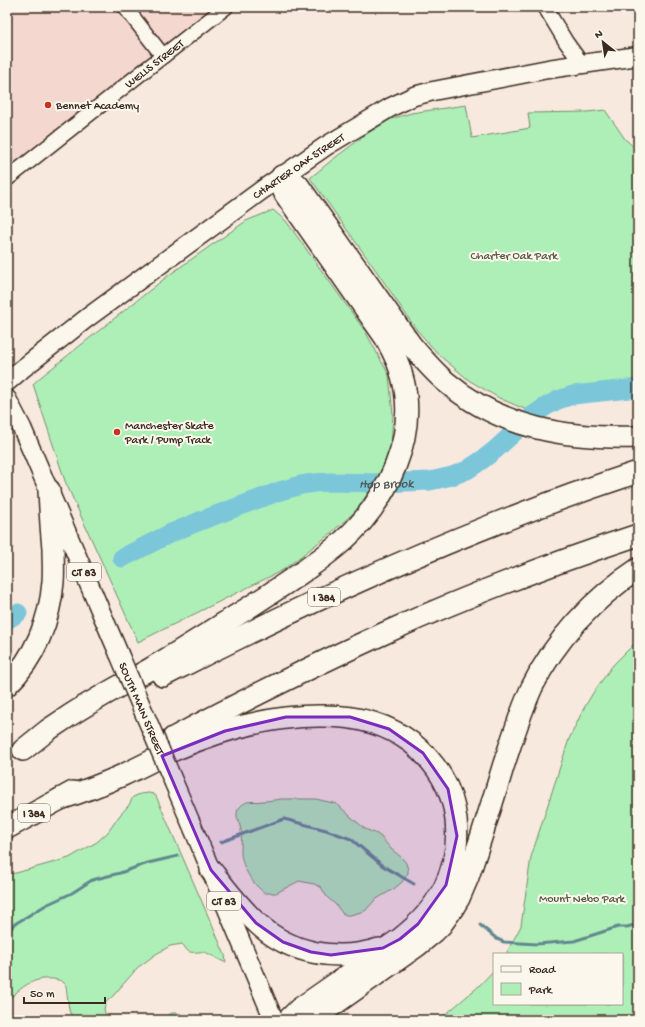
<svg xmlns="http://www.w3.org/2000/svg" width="645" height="1027" font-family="'Gochi Hand',sans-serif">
	<rect width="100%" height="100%" fill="#f8e9df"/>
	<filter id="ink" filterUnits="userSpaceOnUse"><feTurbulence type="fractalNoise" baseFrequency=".025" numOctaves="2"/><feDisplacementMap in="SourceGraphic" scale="8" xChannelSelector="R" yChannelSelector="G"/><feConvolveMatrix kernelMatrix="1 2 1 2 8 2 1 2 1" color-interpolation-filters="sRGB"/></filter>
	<g filter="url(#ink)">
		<polygon fill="#f4d8cf" points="7,7 216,7 7,168"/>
		<g fill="#aeefb7" stroke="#748c6a">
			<polygon points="466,105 472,138 530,128 528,113 588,112 605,110 625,139 638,151 638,389 580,396 536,414 499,398 470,381 440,356 416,329 375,269 310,178 332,160 368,133 391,119 411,113"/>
			<polygon points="273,210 286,221 365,331 389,375 393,414 391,448 381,472 358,509 331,533 283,570 138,642 65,481 33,384 42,376 169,275 246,221"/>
			<polygon points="638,640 638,1020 439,1020 479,986 494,970 494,1004 622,1004 622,954 506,954 521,926 531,857 569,739 584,708 593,693 613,665"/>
			<path d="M149,793l4,1 3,2 69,159 1,7h-2c-7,-3 -13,-8 -20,-10 -5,-1 -12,2 -16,-1 -3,-2 -3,-5 -6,-7l-12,2 -14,8 -19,14 -4,5 -20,23 -6,5 -2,4 -1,4 1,4 6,7h-38l-4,-10 -3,-24c-2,-5 -7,-6 -13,-7 -21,-2 -32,9 -46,22v-127l9,-1 53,-15 28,-16 11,-10 12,-17 9,-10 4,-8 7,-3z"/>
			<path d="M281,799h35l21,5 13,12 15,13 12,5 4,3 10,12 10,8 5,6 2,7v3l-6,9 -7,6 -20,12 -10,11 -15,4h-4l-4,-2 -6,-8 -9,-8 -6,-10 -7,-3 -15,-3 -23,12h-11c-13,-9 -25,-28 -24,-44 0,-7 1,-12 0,-19 -1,-8 -8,-16 -1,-23 1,-2 5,-4 7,-5 5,-1 11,0 16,-1 6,0 12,-1 18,-2z"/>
			<polygon points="172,1013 177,1013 181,1014 183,1020 163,1020 165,1017"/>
		</g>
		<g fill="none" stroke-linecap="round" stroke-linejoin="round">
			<g stroke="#61888f" stroke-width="3">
				<polyline points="221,842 284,819 326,830 351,839 383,866 414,884"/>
				<polyline points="480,925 497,939 504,942 537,944 574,941 618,927 627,927 638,924"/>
				<polyline points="7,937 13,925 46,905 72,893 92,880 120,873 148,863 178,856"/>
			</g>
			<g stroke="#7bc6da" stroke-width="19">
				<path id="s1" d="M122,558l49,-25 29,-12 80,-30 21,-6 13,-2 14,-1 52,1 50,-2 22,-5 15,-6 15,-10 13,-10 37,-34 13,-9 13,-7 15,-5 65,-7"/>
				<polyline points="7,620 18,613"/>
			</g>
			<defs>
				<g id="minor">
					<polyline points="125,7 163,56"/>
					<polyline points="545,7 566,42 582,64"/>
					<path id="s2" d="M7,179l133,-105 86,-67"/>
				</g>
				<g id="major">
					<path id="s3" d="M7,382l15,-13 65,-51 175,-128 64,-44 65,-39 23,-11 19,-5 115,-22 90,-13"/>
					<polyline points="7,399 22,428 119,654"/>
					<polyline points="174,783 274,1020"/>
				</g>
				<g id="highway">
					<path d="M163,676c153,-79 311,-150 475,-204"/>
					<path d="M7,685c28,-27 43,-65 46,-103 1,-12 0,-23 0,-34 -2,-19 -3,-38 -4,-58"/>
					<path d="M173,738c70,-37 141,-73 214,-106 82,-37 166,-69 251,-97"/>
					<path d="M23,750l25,-20 18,-12c27,-18 56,-33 84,-49 32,-19 63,-39 95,-59 33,-22 68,-43 98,-69 44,-40 76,-105 59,-165 -3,-14 -10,-26 -17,-39l-100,-143 -3,-8v-10l9,3 7,6 113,160c11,13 22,26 35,37 56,47 122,57 192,55"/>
					<path d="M60,799c22,-7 43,-15 63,-24 17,-8 34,-17 51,-25 48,-21 98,-35 150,-34 32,0 62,7 88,27 24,19 41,46 44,77 5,51 -17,89 -56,119l-101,70 -11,11"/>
					<polyline points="7,828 73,792"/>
					<path d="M211,870c14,18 28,37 46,53 33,31 80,39 122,26"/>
					<path d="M312,1020l105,-74 17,-14 7,-7 12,-17 6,-10 9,-21c12,-36 24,-73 35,-110 9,-27 17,-54 29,-80 23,-47 62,-89 106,-118"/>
				</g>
			</defs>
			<use href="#minor" stroke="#3b2a1e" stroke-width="17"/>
			<use href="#major" stroke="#3b2a1e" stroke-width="21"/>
			<use href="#highway" stroke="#3b2a1e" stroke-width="24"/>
			<use href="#minor" stroke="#fbf7ec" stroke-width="14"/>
			<use href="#major" stroke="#fbf7ec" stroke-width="18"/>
			<use href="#highway" stroke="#fbf7ec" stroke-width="21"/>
			<defs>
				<g id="major-bridge">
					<path id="s4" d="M119,654l55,129"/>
				</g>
			</defs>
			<use href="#major-bridge" stroke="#3b2a1e" stroke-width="21" stroke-linecap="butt"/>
			<use href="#major-bridge" stroke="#fbf7ec" stroke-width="18"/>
		</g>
	</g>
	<path fill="#7b2cbf" fill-opacity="0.2" stroke="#7b2cbf" stroke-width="3" stroke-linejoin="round" d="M286,717h64l39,12 34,24 25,36 9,47 -11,49 -28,39 -18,15 -17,9 -52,7 -20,-3 -28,-10 -27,-19 -45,-53 -49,-114 63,-25z"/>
	<g fill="#c8321e" stroke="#fbf7ec" stroke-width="1.5">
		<circle cx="48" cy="105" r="4"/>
		<circle cx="117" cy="432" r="4"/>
	</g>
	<g text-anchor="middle" stroke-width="4" stroke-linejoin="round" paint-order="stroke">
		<g fill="#fbf7ec" stroke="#75685c" stroke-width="1">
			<rect x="67" y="563" width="34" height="18" rx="3"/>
			<rect x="308" y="588" width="32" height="18" rx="3"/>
			<rect x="18" y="804" width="32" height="18" rx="3"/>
			<rect x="207" y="892" width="34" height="18" rx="3"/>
		</g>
		<g font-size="11" font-weight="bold" fill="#3b2a1e">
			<text x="84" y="576">CT 83</text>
			<text x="324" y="601">I 384</text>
			<text x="34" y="817">I 384</text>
			<text x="224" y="905">CT 83</text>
		</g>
		<g font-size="12" fill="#3b2a1e" stroke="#fbf7ec">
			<text dy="4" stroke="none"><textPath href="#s2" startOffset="187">WELLS STREET</textPath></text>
			<text dy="4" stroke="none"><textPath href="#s3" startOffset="363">CHARTER OAK STREET</textPath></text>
			<text dy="4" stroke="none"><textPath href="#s4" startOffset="59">SOUTH MAIN STREET</textPath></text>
		</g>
		<g font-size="12" fill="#3b2a1e" stroke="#fbf7ec" text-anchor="start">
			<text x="56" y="109">Bennet Academy</text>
			<text x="125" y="429">Manchester Skate<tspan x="125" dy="14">Park / Pump Track</tspan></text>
		</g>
		<g font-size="12" fill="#585b44" stroke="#fbf7ec">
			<text x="514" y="259">Charter Oak Park</text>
			<text x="582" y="902">Mount Nebo Park</text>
		</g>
		<g font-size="13" font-style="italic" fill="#4e5956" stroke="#fbf7ec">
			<text dy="5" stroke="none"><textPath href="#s1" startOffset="279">Hop Brook</textPath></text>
		</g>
	</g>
	<rect width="645" height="1027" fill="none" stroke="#fbf7ec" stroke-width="24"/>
	<rect x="12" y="12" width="621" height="1003" fill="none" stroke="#3b2a1e" stroke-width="1.5" filter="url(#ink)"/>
	<rect x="493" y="953" width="130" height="52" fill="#fbf7ec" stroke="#aea59a"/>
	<rect x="501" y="966" width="20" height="6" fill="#fbf7ec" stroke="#aea59a"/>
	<text x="529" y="973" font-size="12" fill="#3b2a1e">Road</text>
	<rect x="501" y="983" width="20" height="12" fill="#aeefb7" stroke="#aea59a"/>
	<text x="529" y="993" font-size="12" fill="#3b2a1e">Park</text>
	<g transform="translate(603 42) rotate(330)" stroke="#fbf7ec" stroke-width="3" paint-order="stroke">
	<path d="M0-3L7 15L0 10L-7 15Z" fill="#3b2a1e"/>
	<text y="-6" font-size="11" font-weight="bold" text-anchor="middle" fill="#3b2a1e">N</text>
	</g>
	<path d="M24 997v6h81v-6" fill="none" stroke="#3b2a1e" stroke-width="2"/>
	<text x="30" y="997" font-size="12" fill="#3b2a1e" stroke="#fbf7ec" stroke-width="3" paint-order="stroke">50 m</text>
</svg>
